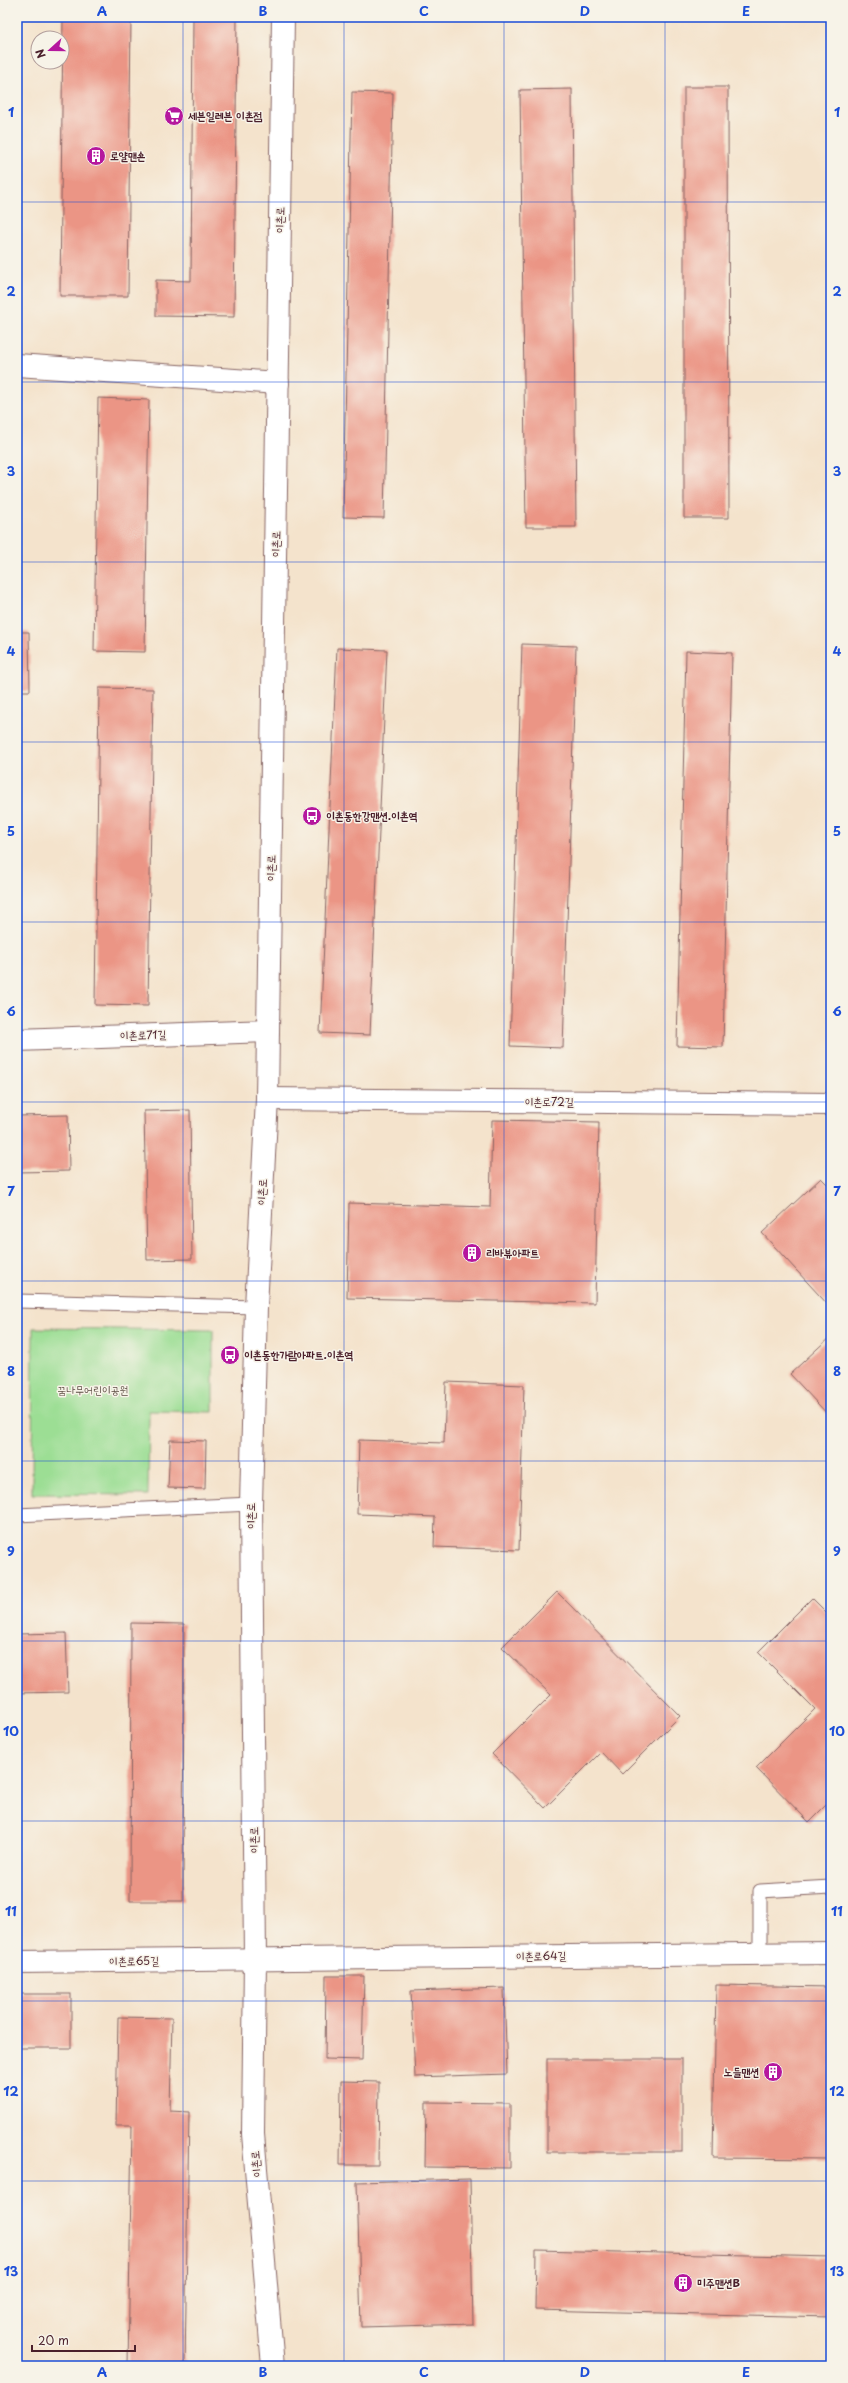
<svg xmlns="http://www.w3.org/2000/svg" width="848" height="2383" font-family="'Playpen Sans','Poor Story',sans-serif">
	<rect width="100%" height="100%" fill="#f7f3e8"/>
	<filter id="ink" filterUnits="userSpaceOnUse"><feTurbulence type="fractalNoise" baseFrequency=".025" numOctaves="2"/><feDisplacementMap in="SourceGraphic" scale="8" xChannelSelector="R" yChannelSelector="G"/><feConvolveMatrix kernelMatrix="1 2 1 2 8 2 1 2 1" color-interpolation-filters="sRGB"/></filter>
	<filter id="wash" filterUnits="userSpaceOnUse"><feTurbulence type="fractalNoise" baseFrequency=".012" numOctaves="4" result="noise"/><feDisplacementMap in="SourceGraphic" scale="16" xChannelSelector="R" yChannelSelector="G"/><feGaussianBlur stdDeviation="0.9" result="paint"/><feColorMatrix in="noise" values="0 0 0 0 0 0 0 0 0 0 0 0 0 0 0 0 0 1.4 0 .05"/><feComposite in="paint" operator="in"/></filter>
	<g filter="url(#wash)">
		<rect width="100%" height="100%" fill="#f4e3cc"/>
		<polygon fill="#9cde94" stroke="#737e60" points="33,1328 213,1330 213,1412 149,1411 148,1495 32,1494"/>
		<g id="blocks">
			<g fill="#eb9585">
				<polygon points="63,17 131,17 128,296 60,296"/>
				<polygon points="193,17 237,17 234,317 156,316 156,280 191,281"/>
				<polygon points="684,87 728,87 729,518 684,518"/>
				<polygon points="572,89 576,527 526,527 520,90"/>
				<polygon points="352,92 393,93 384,518 343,517"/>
				<polygon points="98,398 149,400 145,652 94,651"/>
				<polygon points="17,632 29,632 30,691 17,691"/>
				<polygon points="522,644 576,646 563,1048 510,1046"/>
				<polygon points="337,648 387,650 370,1035 320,1033"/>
				<polygon points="686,651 732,653 723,1047 677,1046"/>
				<polygon points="99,688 153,689 148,1006 95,1005"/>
				<polygon points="190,1110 192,1259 147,1260 144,1111"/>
				<polygon points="68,1115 69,1171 17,1172 17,1116"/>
				<polygon points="492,1120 599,1122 595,1303 347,1298 349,1203 490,1207"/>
				<polygon points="821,1178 831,1188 831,1308 762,1233"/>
				<polygon points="831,1336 831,1418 790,1374"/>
				<polygon points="446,1382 524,1385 519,1550 434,1547 435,1517 357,1514 359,1440 444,1443"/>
				<polygon points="170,1440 206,1441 205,1489 168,1488"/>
				<polygon points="557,1592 680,1716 622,1774 601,1752 545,1808 492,1754 551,1695 502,1647"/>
				<polygon points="812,1598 831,1617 831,1800 809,1822 756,1768 815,1709 758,1652"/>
				<polygon points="131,1623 184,1624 183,1901 130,1901"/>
				<polygon points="66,1633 68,1692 17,1693 17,1634"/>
				<polygon points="326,1976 364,1976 362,2060 325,2059"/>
				<polygon points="716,1985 831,1987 831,2159 713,2158"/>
				<polygon points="504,1988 507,2074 415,2077 411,1991"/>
				<rect x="17" y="1994" width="54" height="54"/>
				<polygon points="118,2017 172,2018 170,2111 189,2112 185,2366 128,2366 132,2126 116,2126"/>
				<rect x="547" y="2059" width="135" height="93"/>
				<polygon points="341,2081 379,2082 378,2165 340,2165"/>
				<polygon points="426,2102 510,2103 510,2168 425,2167"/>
				<polygon points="470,2179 473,2324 361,2327 357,2182"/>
				<polygon points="536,2250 831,2257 831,2317 535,2310"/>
			</g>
		</g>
	</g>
	<g filter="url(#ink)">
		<use href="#blocks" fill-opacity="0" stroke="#866463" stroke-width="1"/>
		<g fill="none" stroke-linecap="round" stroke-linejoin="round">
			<defs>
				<g id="service">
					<polyline points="17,1301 256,1307"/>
					<polyline points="17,1515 251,1504"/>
					<polyline points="760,1954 760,1891 831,1887"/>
				</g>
				<g id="minor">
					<polyline points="17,365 278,383"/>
					<polyline points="17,1040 268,1031"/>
					<polyline points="267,1099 831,1104"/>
					<polyline points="17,1962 831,1953"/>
				</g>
				<polyline id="tertiary" points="273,2366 253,2134 255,1959 251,1504 256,1307 267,1099 283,17"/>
			</defs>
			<use href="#service" stroke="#866463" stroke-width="15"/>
			<use href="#minor" stroke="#866463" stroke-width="24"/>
			<use href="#tertiary" stroke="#866463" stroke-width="24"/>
			<use href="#service" stroke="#fff" stroke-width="13"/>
			<use href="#minor" stroke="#fff" stroke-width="22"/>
			<use href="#tertiary" stroke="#fff" stroke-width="22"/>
		</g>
	</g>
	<path fill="none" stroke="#1d4ed8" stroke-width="1" stroke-opacity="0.55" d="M183,17v2349M344,17v2349M504,17v2349M665,17v2349M17,202h814M17,382h814M17,562h814M17,742h814M17,922h814M17,1102h814M17,1281h814M17,1461h814M17,1641h814M17,1821h814M17,2001h814M17,2181h814"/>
	<defs>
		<symbol id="supermarket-disc" viewBox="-11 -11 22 22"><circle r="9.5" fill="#b5179e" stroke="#f7f3e8"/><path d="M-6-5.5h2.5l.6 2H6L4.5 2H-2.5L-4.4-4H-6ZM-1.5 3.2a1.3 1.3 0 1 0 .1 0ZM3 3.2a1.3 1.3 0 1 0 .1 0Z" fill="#fff"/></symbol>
		<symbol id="building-disc" viewBox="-11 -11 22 22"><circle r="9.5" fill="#b5179e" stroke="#f7f3e8"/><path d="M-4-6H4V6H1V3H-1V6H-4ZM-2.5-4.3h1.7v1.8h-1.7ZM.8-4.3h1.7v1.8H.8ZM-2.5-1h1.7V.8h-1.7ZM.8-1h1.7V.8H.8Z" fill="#fff"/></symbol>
		<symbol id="bus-disc" viewBox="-11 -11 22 22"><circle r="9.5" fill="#b5179e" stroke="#f7f3e8"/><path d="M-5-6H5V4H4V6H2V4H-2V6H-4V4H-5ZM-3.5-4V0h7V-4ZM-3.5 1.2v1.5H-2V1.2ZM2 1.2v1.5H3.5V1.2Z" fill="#fff"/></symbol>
	</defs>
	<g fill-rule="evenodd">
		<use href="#supermarket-disc" x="163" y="105" width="22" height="22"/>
		<use href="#building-disc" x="85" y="145" width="22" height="22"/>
		<use href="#bus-disc" x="301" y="805" width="22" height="22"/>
		<use href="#building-disc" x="461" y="1242" width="22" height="22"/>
		<use href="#bus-disc" x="219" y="1344" width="22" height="22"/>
		<use href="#building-disc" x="762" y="2061" width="22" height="22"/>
		<use href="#building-disc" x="672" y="2272" width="22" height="22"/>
	</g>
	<g text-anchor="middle" stroke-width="3" stroke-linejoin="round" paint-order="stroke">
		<g font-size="11" font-weight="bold" fill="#4a1f2b" stroke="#f7f3e8" text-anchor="start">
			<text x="188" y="120">세븐일레븐 이촌점</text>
			<text x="110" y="160">로얄맨숀</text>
			<text x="326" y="820">이촌동한강맨션.이촌역</text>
			<text x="486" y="1257">리바뷰아파트</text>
			<text x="244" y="1359">이촌동한가람아파트.이촌역</text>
			<text x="759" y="2076" text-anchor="end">노들맨션</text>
			<text x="697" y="2287">미주맨션B</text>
		</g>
		<g font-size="11" fill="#4a1f2b" stroke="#f7f3e8">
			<text transform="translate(280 220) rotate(-89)" y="4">이촌로</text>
			<text transform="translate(276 544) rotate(-89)" y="4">이촌로</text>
			<text transform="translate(271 868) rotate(-89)" y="4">이촌로</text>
			<text transform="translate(143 1035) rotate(-2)" y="4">이촌로71길</text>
			<text x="549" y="1106">이촌로72길</text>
			<text transform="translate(262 1192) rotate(-87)" y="4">이촌로</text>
			<text transform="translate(251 1516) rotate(-90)" y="4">이촌로</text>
			<text transform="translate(254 1840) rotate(-91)" y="4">이촌로</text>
			<text transform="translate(541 1956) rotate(-1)" y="4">이촌로64길</text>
			<text transform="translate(134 1961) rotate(-1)" y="4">이촌로65길</text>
			<text transform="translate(256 2164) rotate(-95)" y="4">이촌로</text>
		</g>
		<g font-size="11" fill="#5e4f45" stroke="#f7f3e8">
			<text x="93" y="1394">꿈나무어린이공원</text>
		</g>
	</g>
	<rect width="848" height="2383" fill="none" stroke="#f7f3e8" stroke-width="44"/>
	<g transform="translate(50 50) rotate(249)"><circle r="19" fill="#f7f3e8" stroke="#b29e9c"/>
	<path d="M0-3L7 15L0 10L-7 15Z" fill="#b5179e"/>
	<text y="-6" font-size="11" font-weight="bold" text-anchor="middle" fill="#4a1f2b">N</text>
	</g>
	<path d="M32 2345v6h103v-6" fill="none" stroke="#4a1f2b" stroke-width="2"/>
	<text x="38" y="2345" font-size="12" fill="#4a1f2b" stroke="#f7f3e8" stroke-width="3" paint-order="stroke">20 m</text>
	<rect x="22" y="22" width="804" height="2339" fill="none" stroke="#1d4ed8" stroke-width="1.5"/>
	<g font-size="13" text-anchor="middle" font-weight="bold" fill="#1d4ed8">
		<text x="102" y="16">A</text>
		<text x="263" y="16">B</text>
		<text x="424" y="16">C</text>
		<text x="585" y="16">D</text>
		<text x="746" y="16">E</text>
		<text x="11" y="117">1</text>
		<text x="837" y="117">1</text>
		<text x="11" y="296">2</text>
		<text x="837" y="296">2</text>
		<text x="11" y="476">3</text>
		<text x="837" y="476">3</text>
		<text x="11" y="656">4</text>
		<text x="837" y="656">4</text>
		<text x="11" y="836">5</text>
		<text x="837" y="836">5</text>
		<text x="11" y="1016">6</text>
		<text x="837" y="1016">6</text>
		<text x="11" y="1196">7</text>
		<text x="837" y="1196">7</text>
		<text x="11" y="1376">8</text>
		<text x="837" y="1376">8</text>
		<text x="11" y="1556">9</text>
		<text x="837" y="1556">9</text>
		<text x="11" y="1736">10</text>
		<text x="837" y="1736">10</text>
		<text x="11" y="1916">11</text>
		<text x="837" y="1916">11</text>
		<text x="11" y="2096">12</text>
		<text x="837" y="2096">12</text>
		<text x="11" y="2276">13</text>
		<text x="837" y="2276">13</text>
		<text x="102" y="2377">A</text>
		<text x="263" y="2377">B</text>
		<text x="424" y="2377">C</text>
		<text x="585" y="2377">D</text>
		<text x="746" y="2377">E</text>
	</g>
</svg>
